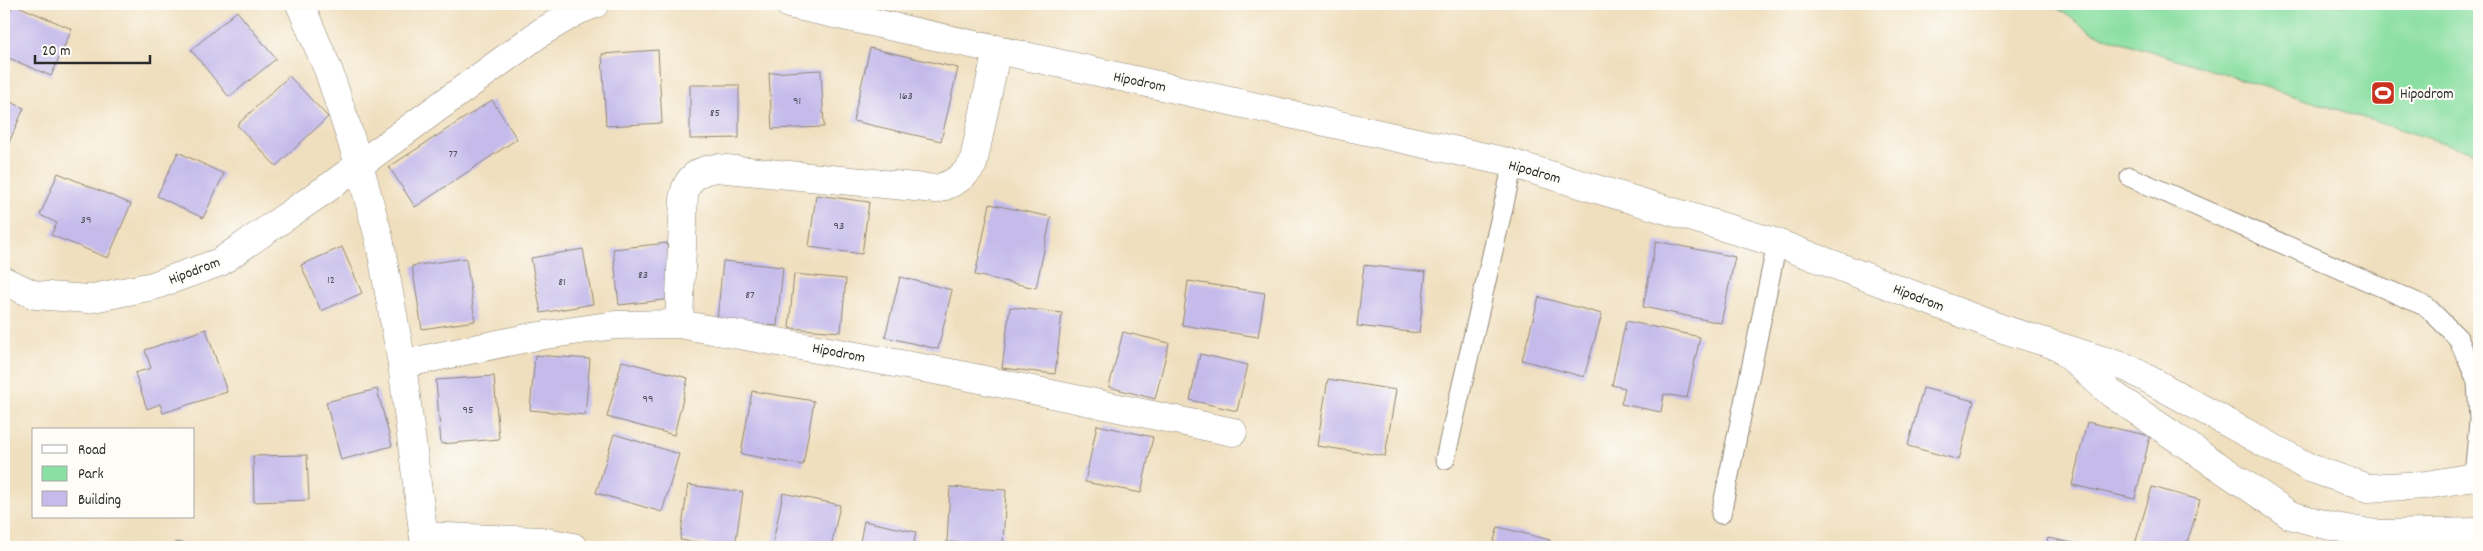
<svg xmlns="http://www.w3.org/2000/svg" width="2483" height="551" font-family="Dekko,sans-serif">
	<rect width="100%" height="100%" fill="#fdfcf7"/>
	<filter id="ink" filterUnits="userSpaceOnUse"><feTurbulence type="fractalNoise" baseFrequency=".02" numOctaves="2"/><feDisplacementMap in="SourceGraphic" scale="10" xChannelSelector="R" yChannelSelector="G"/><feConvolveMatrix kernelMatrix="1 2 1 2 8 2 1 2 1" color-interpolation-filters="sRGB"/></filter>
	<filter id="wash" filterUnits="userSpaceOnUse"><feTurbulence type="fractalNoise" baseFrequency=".0096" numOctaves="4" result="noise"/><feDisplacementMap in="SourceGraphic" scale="20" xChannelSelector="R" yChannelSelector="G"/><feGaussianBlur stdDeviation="1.12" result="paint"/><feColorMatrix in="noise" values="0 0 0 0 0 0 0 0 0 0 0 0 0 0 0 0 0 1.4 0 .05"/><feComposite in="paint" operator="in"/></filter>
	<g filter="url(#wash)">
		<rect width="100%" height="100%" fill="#f0dfbe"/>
		<polygon fill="#8adfa2" stroke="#5a8566" points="2051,4 2479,4 2479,154 2093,33"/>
		<g id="blocks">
			<g fill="#c4bbeb">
				<polygon points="13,4 72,29 51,76 4,56 4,24"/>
				<polygon points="237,11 276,59 229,97 191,50"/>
				<polygon points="870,48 958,68 941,141 853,121"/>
				<polygon points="658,50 662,123 606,126 602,54"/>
				<polygon points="821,70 824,127 772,129 769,73"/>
				<polygon points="289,76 328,117 276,166 237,125"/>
				<polygon points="690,85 739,85 739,138 690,139"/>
				<polygon points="4,99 24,108 4,154"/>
				<polygon points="492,100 517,139 415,207 389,167"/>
				<polygon points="178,152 224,174 203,218 157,196"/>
				<polygon points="58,173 131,204 108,258 51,235 57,223 40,215"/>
				<polygon points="816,195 869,202 862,254 809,247"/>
				<polygon points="990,204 1051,217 1036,288 975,275"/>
				<polygon points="1656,241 1735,257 1721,323 1643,307"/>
				<polygon points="667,243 673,299 619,305 613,249"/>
				<polygon points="342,247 362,293 321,311 301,265"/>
				<polygon points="583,249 593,304 541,313 531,258"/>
				<polygon points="466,258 475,321 422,329 412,266"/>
				<polygon points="723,261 783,267 777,326 717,320"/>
				<polygon points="1364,265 1426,272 1419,333 1357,326"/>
				<polygon points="794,274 846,279 841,332 789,328"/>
				<polygon points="900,277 952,290 938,349 885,337"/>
				<polygon points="1188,281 1265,293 1258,337 1182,325"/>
				<polygon points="1539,297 1602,314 1584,377 1522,360"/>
				<polygon points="1010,307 1062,313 1055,374 1002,368"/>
				<polygon points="1626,321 1700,337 1687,398 1664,394 1661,412 1621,404 1625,388 1612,385"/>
				<polygon points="206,329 227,392 163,413 160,404 147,409 135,373 151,368 145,350"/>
				<polygon points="1123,332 1169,343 1155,399 1109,387"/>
				<polygon points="1200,354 1248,365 1237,411 1190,400"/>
				<polygon points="535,355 590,359 585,415 530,410"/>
				<polygon points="622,361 688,378 674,435 607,417"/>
				<polygon points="494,376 499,439 441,444 436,380"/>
				<polygon points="1328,379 1396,390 1385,456 1317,446"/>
				<polygon points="1923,388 1974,401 1959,460 1908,446"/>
				<polygon points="377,389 392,446 341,460 326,402"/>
				<polygon points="752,391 814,401 803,465 741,454"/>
				<polygon points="2087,422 2150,436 2135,499 2072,485"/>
				<polygon points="1097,425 1153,437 1141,493 1085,482"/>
				<polygon points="614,434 679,454 662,512 596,493"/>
				<polygon points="307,455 309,500 254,502 253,456"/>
				<polygon points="688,485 743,492 735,547 680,540"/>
				<polygon points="950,487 1006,490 1003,545 947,542"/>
				<polygon points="2152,487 2200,500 2186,547 2145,547 2135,544"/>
				<polygon points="783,493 840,505 831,547 772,547"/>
				<polygon points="864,521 916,532 913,547 859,547"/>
				<polygon points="1498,527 1550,540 1548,547 1492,547"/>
				<polygon points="2048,538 2088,546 2088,547 2046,547"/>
				<polygon points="175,542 205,546 205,547 174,547"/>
				<polygon points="1135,542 1151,547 1134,547"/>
			</g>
		</g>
	</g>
	<g filter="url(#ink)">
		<use href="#blocks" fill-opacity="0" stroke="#8e8574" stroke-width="1"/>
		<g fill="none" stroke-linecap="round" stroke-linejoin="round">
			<defs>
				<g id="service">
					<polyline points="2130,177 2427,307 2458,338 2477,381 2479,421 2474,477"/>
					<polyline points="1445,459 1510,177 1507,162"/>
					<polyline points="1721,514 1777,243"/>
				</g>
				<g id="minor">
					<polyline points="300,4 329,72 359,164 379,238 402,364 425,547"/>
					<polyline points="789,4 1507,162 1777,243 2003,329 2128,368 2310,468 2368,488 2426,485 2474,477 2479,478"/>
					<polyline points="4,281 35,295 88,299 153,286 220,262 329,187 540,33 577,11 595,4"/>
					<path d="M679,324l5,-130c4,-17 16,-24 32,-26l220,21c17,-5 27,-11 37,-25l24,-115"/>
					<polyline points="2066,353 2112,394 2290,515 2330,526 2376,534 2479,532"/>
					<polyline points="402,364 532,337 615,325 679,324 956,374 1233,432"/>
					<polyline points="424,536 541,541 573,547"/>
				</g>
			</defs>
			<use href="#service" stroke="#8e8574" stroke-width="21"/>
			<use href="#minor" stroke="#8e8574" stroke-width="29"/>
			<use href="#service" stroke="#fff" stroke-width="19"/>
			<use href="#minor" stroke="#fff" stroke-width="28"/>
		</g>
	</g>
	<defs>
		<symbol id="stadium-square" viewBox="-11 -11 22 22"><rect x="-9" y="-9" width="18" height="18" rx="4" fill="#c8321e" stroke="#fdfcf7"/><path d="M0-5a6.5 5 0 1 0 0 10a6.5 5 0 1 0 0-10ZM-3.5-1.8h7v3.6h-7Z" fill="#fff"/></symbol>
	</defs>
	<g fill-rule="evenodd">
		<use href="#stadium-square" x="2369" y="79" width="28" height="28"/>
	</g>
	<g text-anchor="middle" stroke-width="4.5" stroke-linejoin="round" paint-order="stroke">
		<g font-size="12" fill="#514f5b">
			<text x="906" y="99">163</text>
			<text x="797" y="104">91</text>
			<text x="715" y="116">85</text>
			<text x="453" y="157">77</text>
			<text x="86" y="223">39</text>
			<text x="839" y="229">93</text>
			<text x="643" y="278">83</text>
			<text x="331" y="283">12</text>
			<text x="562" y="285">81</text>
			<text x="750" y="298">87</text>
			<text x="648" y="402">99</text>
			<text x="468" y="413">95</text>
		</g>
		<g font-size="15" fill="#2b2b2b" stroke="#fdfcf7">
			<text transform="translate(1140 81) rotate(12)" y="5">Hipodrom</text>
			<text transform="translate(1535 171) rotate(16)" y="5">Hipodrom</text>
			<text transform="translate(194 270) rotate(-21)" y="5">Hipodrom</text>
			<text transform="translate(1919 297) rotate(21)" y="5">Hipodrom</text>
			<text transform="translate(839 352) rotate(11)" y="5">Hipodrom</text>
		</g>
		<g font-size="15" fill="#2b2b2b" stroke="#fdfcf7" text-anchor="start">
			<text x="2400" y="98">Hipodrom</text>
		</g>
	</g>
	<rect width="2483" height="551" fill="none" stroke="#fdfcf7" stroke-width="20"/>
	<rect x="32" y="428" width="162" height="90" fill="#fdfcf7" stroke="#a9a8a5"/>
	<rect x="42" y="445" width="25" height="8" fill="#ffffff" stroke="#a9a8a5"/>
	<text x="78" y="454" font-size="15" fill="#2b2b2b">Road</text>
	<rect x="42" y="466" width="25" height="15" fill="#8adfa2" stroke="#a9a8a5"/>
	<text x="78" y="478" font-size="15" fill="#2b2b2b">Park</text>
	<rect x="42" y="491" width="25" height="15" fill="#c4bbeb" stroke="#a9a8a5"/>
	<text x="78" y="504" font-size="15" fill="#2b2b2b">Building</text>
	<path d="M35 55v8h115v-8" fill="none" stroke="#2b2b2b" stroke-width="2.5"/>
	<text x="42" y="55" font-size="15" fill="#2b2b2b" stroke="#fdfcf7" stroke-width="4" paint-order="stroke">20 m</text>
</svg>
